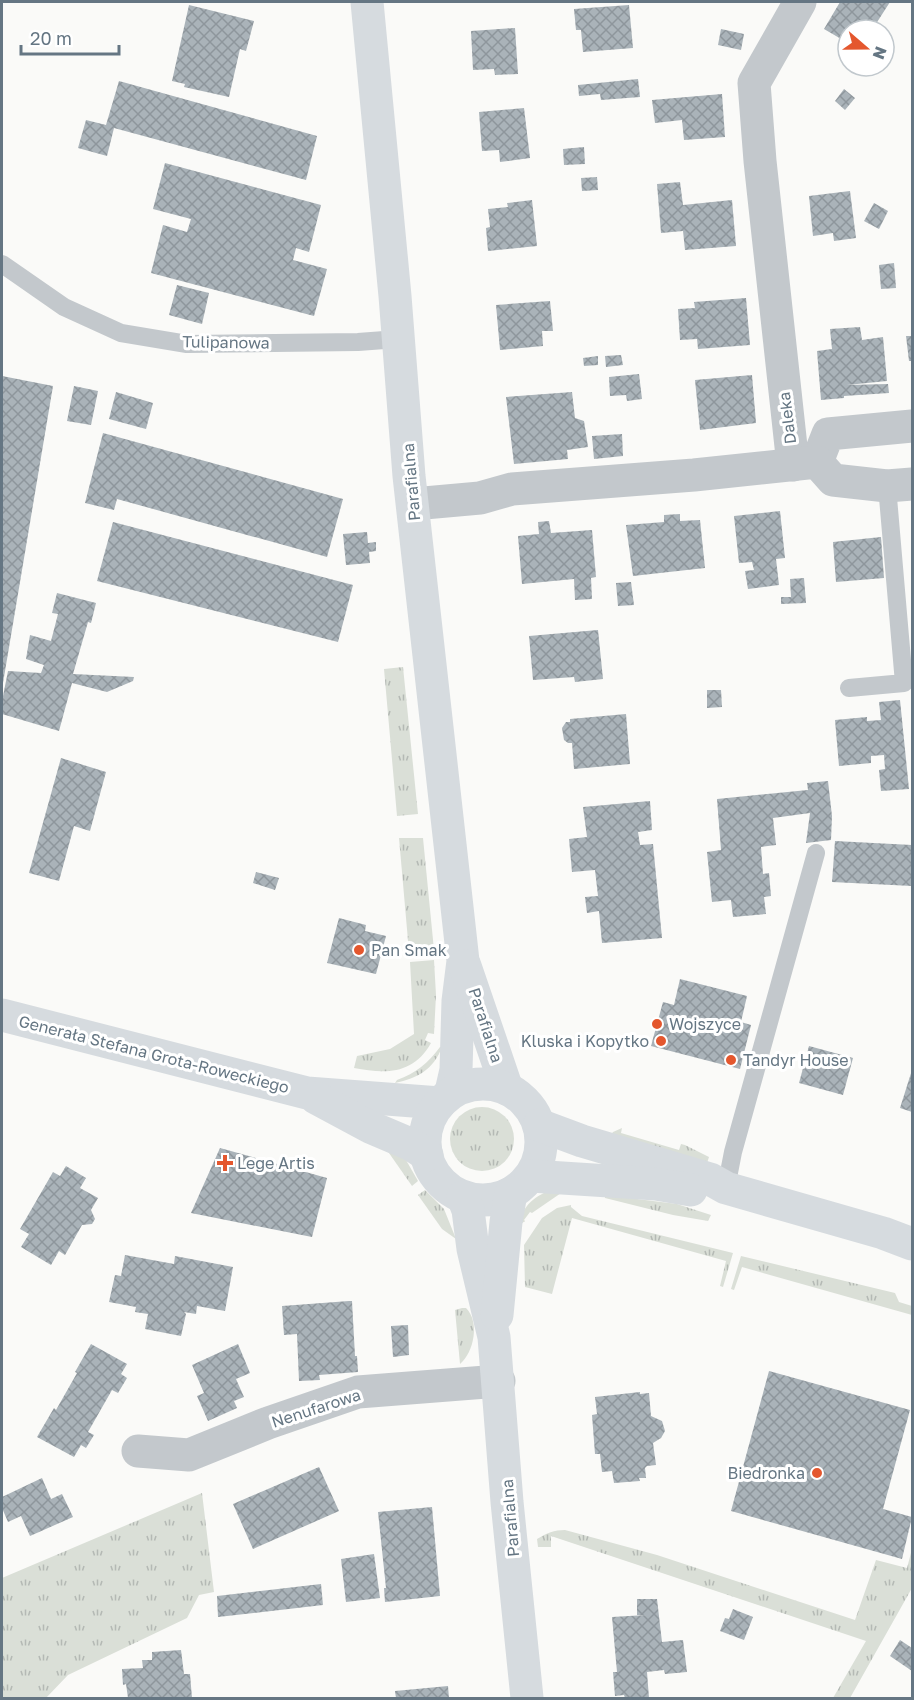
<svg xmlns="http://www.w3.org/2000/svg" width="914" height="1700" font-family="'Golos Text',sans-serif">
	<defs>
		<pattern id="grass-tufts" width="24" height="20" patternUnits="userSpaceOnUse" patternTransform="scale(1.5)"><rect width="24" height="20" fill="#dadfd7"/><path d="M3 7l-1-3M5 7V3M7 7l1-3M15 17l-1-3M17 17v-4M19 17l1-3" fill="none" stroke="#b4b9b4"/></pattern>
		<pattern id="building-cross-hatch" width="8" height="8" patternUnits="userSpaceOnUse" patternTransform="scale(1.5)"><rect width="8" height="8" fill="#aab3b9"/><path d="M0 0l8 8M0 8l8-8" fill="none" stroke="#8e969c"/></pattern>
	</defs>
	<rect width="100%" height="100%" fill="#fafaf8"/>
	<g fill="url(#grass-tufts)">
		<polygon points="403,667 418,814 397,816 384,669"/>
		<polygon points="399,838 423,838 434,950 409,952"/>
		<path d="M434,960l2,35 -2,39 -6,-1 -3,7 6,3c-18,32 -46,31 -77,25l3,-12 33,-7 24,-15 -4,-72z"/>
		<path d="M440,1047h2c-9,23 -24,31 -47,36l2,-3c19,-7 31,-17 43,-33z"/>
		<circle cx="482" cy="1139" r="32"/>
		<polygon points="622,1128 621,1133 679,1150 681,1144 685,1145 709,1157 707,1163 610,1136 613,1132"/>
		<polygon points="382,1143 406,1160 418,1181 412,1186"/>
		<polygon points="425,1190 444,1209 456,1239 442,1229 418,1195"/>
		<path d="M552,1190l12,1 -32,22 -2,-1 -6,8 1,1 -4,3c-1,-18 17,-30 31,-34z"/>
		<polygon points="605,1195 677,1204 711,1215 708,1221 673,1215 605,1198"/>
		<polygon points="571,1205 571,1207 582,1216 733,1253 723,1287 720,1286 726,1261 572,1218 552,1294 525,1287 524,1245 542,1218 557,1208"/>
		<polygon points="741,1256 895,1293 899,1302 912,1306 912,1315 742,1267 734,1290 731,1289"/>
		<path d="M462,1308h4c14,14 8,44 -6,56l-5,-54z"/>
		<polygon points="202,1493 214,1592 199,1595 187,1618 68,1675 46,1698 2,1698 2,1578"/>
		<path d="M565,1530l92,25 198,65 21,-60 31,8 5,-19v39l-62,110h-17l33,-57 -315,-105v11h-13l-1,-8c10,-6 17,-9 28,-9z"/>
	</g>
	<g fill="url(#building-cross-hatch)">
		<polygon points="840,2 890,2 872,30 865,28 863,30 848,30 848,43 824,29"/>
		<polygon points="189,5 254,21 246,51 240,49 229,97 184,87 185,84 172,81"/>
		<polygon points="629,5 633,48 583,52 581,30 576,30 574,9"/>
		<polygon points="515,28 518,74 495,75 494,69 473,70 471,31"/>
		<polygon points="721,29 744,34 741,50 718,45"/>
		<polygon points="638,79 640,97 601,100 600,94 579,96 578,85"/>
		<polygon points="119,81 317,136 306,180 114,128 107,156 78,148 86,120 106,125"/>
		<polygon points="844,89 855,98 845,110 835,101"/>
		<polygon points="722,94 725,137 684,140 682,120 655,123 652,100"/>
		<polygon points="524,108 530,158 500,162 499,150 482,151 479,112"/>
		<polygon points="584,147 585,164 564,165 563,149"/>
		<polygon points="165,163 321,205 309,252 296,248 293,260 327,269 314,316 151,273 163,225 187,232 191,219 153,209"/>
		<polygon points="597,177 598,190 582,191 581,178"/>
		<polygon points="680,182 683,205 732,200 736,246 685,250 683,231 661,233 657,184"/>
		<polygon points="850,191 856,238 834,241 833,233 813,236 809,196"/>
		<polygon points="532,200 537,246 488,251 486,228 490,227 488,209 508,207 507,203"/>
		<polygon points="874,203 888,211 879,229 864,221"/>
		<polygon points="894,263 896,288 881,289 879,265"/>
		<polygon points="177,285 209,293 202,324 169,315"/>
		<polygon points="746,298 750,345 698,349 697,339 680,340 678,309 695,308 694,302"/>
		<polygon points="550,301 553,331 542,331 543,346 500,350 496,305"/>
		<polygon points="860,327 862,340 883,337 887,381 847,385 888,384 889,393 844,396 844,398 821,400 817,351 832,349 830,329"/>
		<polygon points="906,336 912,336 912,361 909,361"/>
		<polygon points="621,355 623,365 606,367 605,356"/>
		<polygon points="598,356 598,365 584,366 583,358"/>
		<polygon points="639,374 642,399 627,401 626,395 610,396 609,377"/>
		<polygon points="752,375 756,423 700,430 695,380"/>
		<polygon points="2,376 53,386 3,683 2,683"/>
		<polygon points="74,386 98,391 91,425 67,421"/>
		<polygon points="116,392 153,403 146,429 109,419"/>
		<polygon points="572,392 575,418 584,421 588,447 567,450 568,459 514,464 506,397"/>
		<polygon points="103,433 343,499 327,557 117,499 114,510 85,503"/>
		<polygon points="622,434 623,456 594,459 592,436"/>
		<polygon points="780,511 785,558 776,559 779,585 748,589 745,571 754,570 752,562 739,563 734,516"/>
		<polygon points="680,514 680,521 700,520 705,568 633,576 626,525 664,522 664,515"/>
		<polygon points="549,521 551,533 592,530 596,577 591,578 592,599 575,600 574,579 522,584 518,536 539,534 538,522"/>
		<polygon points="113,522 353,585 338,642 97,581"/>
		<polygon points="367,532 368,543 376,542 376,551 369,552 370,563 346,565 343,534"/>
		<polygon points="881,537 884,578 836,582 833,542"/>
		<polygon points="804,578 806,603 781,604 781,597 791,597 790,579"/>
		<polygon points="631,582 634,605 618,606 616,583"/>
		<polygon points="57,593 96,603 91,623 88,622 73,674 134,677 133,681 107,692 72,683 59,731 2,714 2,701 8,671 41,673 44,665 26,659 30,635 51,641 58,614 52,613"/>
		<polygon points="598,630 603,679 575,682 574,677 533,680 529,636"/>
		<polygon points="707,690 721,690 722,707 707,708"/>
		<polygon points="900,700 909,789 881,791 879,770 885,769 884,755 871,756 871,763 839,766 835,720 867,717 867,721 881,720 879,702"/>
		<polygon points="626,714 630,764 574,769 572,743 568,743 564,740 562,728 566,722 570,722 570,719"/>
		<polygon points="61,758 106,772 90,831 74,826 59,881 29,873"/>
		<polygon points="828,781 832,816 831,840 806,843 810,813 773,818 776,845 761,847 763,874 769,873 771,896 764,897 766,914 733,917 731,900 712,902 707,852 721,850 717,799 808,790 807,783"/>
		<polygon points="650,801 652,830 638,832 640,845 653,844 662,938 602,943 599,911 587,913 585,897 598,896 595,870 572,872 569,839 587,837 583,807"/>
		<polygon points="835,841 912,845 912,886 832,882"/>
		<polygon points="256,872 279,878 275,890 253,883"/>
		<polygon points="339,918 366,925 365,931 386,936 376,974 327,963"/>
		<polygon points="680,979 747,996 741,1022 751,1025 740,1069 651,1046 663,1002 674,1005"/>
		<polygon points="809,1046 853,1058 843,1095 799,1083"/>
		<polygon points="912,1070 912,1112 900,1108"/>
		<polygon points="220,1148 327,1178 312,1237 191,1213"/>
		<polygon points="66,1166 86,1178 80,1188 98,1198 91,1210 95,1219 92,1224 82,1225 65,1255 59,1251 51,1265 21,1247 29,1234 20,1229 53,1172 60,1176"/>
		<polygon points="125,1255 174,1264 175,1256 233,1267 225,1311 197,1306 196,1314 184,1312 186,1314 181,1336 145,1329 148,1314 135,1312 136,1307 109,1302 115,1275 121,1276"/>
		<polygon points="349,1301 352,1301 355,1356 357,1356 358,1372 319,1375 320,1380 299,1381 297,1334 284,1335 282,1306"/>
		<polygon points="408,1325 409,1355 393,1357 391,1326"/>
		<polygon points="91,1344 127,1364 121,1374 127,1378 118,1393 112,1390 88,1432 94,1435 86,1448 81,1445 74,1457 37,1437 54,1408 56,1410 77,1373 75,1372"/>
		<polygon points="238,1344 250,1373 236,1379 244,1397 234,1401 237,1408 208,1421 197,1396 204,1393 192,1365"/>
		<polygon points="769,1371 910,1410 883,1509 912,1517 902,1559 731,1511"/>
		<polygon points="640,1392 640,1394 649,1393 651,1416 662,1421 665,1431 661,1438 653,1443 656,1465 647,1466 645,1468 646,1478 639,1478 640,1481 614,1483 612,1471 602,1472 600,1454 595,1454 592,1415 597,1414 595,1397"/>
		<polygon points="319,1467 339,1511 253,1549 233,1504"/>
		<polygon points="42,1478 51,1499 62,1494 73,1517 30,1536 21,1516 8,1522 2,1508 2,1497"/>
		<polygon points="432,1507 440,1596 385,1602 384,1588 386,1588 378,1512"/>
		<polygon points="374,1554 380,1598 346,1602 341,1559"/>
		<polygon points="321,1584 323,1605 218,1617 217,1596"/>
		<polygon points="637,1599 657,1599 662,1642 683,1640 687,1672 665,1674 664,1670 647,1672 649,1698 625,1698 624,1695 615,1696 613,1672 617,1672 612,1617 646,1615 637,1615"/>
		<polygon points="733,1609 753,1617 744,1640 720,1631 725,1618 729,1619"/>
		<polygon points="900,1640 912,1648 912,1671 890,1656"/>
		<polygon points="181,1650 184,1674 190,1674 192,1698 128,1698 126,1684 123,1685 122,1669 143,1668 142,1660 152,1660 152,1652"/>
		<polygon points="448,1686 449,1698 396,1698 395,1691"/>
	</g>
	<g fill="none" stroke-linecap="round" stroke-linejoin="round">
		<g stroke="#c3c8cc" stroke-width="18">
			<polyline points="2,264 64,307 121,333 187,344 358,342 398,339"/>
			<polyline points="849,688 904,683 887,486"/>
			<polyline points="726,1188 733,1152 816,853"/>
		</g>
		<g stroke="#c3c8cc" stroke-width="33">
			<polyline points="817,462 828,434 912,426"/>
			<polyline points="793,465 760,161 754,83 800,2"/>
			<polyline points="413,504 480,498 512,489 694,475 817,462 833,480 887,486 912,484"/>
			<polyline points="138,1451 189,1455 268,1423 358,1392 499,1381"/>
		</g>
		<g stroke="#d6dbdf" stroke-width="33">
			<polyline points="367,2 395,296 409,476 463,961 458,1001 456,1070 451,1092"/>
			<polyline points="465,966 507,1089"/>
			<polyline points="2,1015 307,1093 440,1103"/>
			<circle cx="483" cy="1142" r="58"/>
			<polyline points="316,1098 370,1127 410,1144 427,1155"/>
			<polyline points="539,1125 582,1141 710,1179 726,1188 883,1233 912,1244"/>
			<polyline points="531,1176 656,1184 691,1190"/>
			<polyline points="463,1197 468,1210 473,1249 494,1337 507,1502 527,1698"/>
			<polyline points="497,1315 506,1222 511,1193"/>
		</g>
	</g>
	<g fill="#e4572e" stroke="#fff" stroke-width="2">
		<circle cx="359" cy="950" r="6"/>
		<circle cx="657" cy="1024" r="6"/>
		<circle cx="661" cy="1041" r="6"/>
		<circle cx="731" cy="1060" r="6"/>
		<path d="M222 1154h6v6h6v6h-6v6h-6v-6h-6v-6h6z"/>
		<circle cx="817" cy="1473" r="6"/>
	</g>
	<g text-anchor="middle" stroke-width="6" stroke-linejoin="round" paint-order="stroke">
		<g font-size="16" fill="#657683" stroke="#fff">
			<text transform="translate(226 342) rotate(1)" y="6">Tulipanowa</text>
			<text transform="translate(787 418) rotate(-97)" y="6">Daleka</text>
			<text transform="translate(411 482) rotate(-95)" y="6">Parafialna</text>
			<text transform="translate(486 1025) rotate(72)" y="6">Parafialna</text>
			<text transform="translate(154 1054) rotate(14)" y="6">Generała Stefana Grota-Roweckiego</text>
			<text transform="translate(316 1408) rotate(-18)" y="6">Nenufarowa</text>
			<text transform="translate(510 1518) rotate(-95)" y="6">Parafialna</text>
		</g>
		<g font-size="16" fill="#657683" stroke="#fff" text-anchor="start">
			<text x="371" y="956">Pan Smak</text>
			<text x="669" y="1030">Wojszyce</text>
			<text x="649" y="1047" text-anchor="end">Kluska i Kopytko</text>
			<text x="743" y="1066">Tandyr House</text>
			<text x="237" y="1169">Lege Artis</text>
			<text x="805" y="1479" text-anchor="end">Biedronka</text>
		</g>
	</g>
	<rect width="914" height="1700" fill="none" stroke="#657683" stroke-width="6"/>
	<g transform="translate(866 48) rotate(110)"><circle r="28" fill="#ffffff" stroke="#c1c8cd" stroke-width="1.5"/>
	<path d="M0-4.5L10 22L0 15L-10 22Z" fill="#e4572e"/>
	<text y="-9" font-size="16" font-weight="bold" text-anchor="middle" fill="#657683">N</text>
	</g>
	<path d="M21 45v9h98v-9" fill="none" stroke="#657683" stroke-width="3"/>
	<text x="30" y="45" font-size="18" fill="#657683" stroke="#ffffff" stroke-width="4.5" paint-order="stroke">20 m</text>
</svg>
